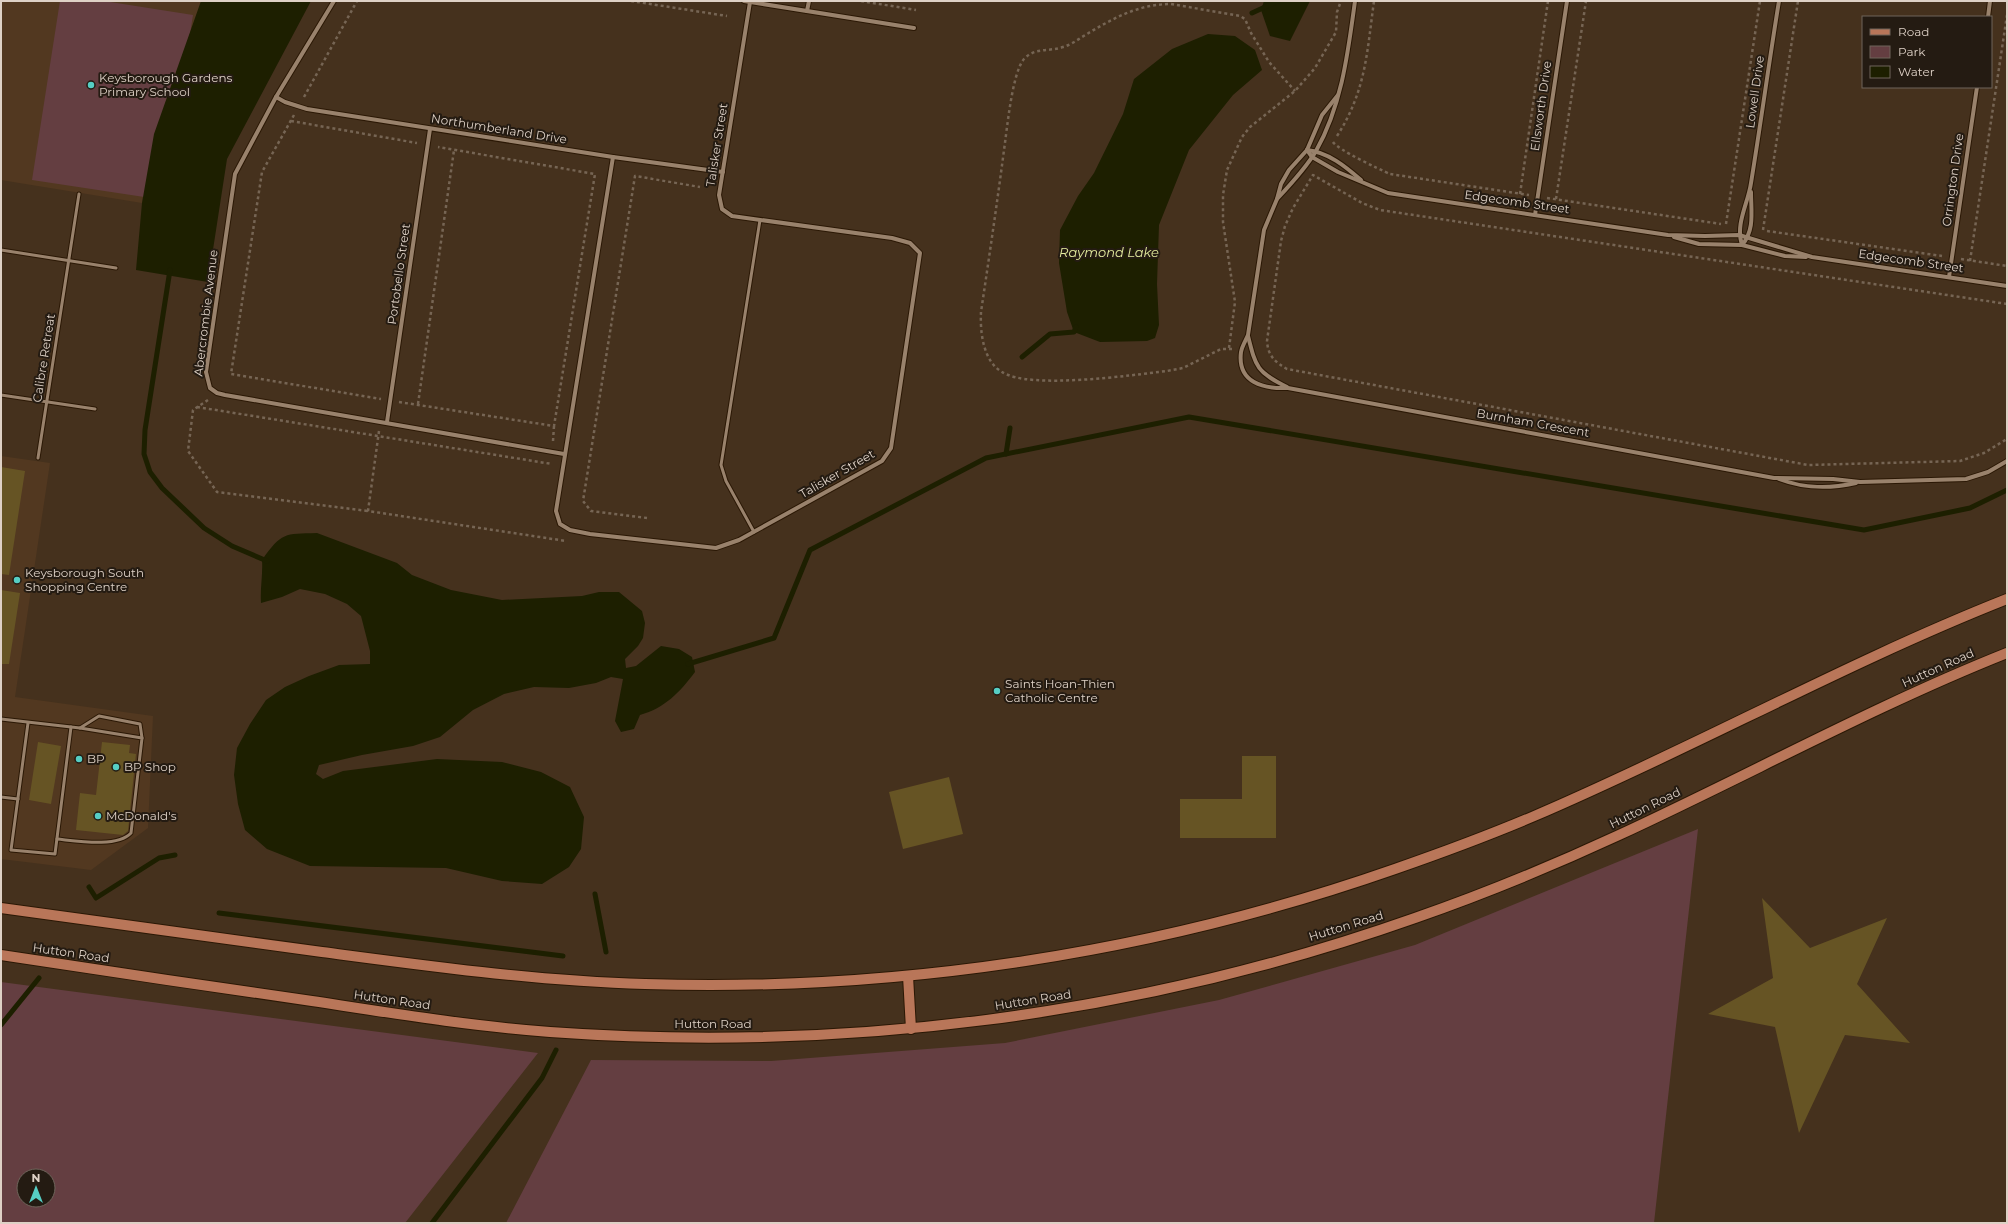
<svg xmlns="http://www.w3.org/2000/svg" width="2008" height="1224" font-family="Montserrat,sans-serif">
	<rect width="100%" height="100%" fill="#45311d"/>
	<g fill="#523820">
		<polygon points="1,1 213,1 154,134 142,203 1,180"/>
		<polygon points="1,456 50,463 15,697 153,716 148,828 91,870 1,859"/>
	</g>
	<g fill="#643e41" fill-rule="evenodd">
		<polygon points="60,1 104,1 193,15 164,200 32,180"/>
		<polygon points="1698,829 1654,1223 506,1223 591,1060 771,1061 1005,1043 1219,1000 1415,945"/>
		<path d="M1,982l537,71 -133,170h-404zM24,1176h24v24h-24z"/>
	</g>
	<g fill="#1d1f00">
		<polygon points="201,1 311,1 227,159 208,282 136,270 142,203 154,134"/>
		<polygon points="1264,1 1310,1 1290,41 1270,36 1261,10"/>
		<polygon points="1208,34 1235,36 1255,50 1262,70 1233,95 1189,150 1159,225 1157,284 1159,325 1155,338 1147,341 1100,342 1074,332 1067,312 1059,263 1060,230 1078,196 1094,173 1123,114 1134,79 1172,49"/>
		<path d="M317,533l80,30 15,12 39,15 51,10 80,-4 17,-4h20l23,19 3,12 -2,15 -5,8 -13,13 1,9 10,-2 25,-20 18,3 13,8 3,15c-15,20 -30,36 -55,43l-6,14 -13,3 -6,-11 8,-42 -12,-2 -15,6 -27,5 -35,-1 -30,7 -31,16 -33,27 -27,9 -51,9 -43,10 -3,9 7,5 20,-8 94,-12 65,3 39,10 29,15 14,30 -3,32 -12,18 -27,17 -40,-3 -56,-13 -136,-2 -43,-17 -22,-19 -7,-26 -4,-29 3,-27 13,-24 16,-24 19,-13 24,-11 30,-11 31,-1v-13l-9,-35 -14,-12 -22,-10 -25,-5 -18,8 -21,6c-1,-15 2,-28 1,-43 20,-28 22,-26 55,-27z"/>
	</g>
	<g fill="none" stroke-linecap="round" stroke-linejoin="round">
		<g stroke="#1d1f00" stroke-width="5">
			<polyline points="1252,13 1278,1"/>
			<polyline points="170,270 145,430 144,454 150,472 162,488 204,528 232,546 267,561"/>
			<polyline points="1022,357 1050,334 1074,332 1076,327"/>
			<polyline points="1006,454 1010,428"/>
			<polyline points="688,664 774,638 810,550 986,458 1189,417 1864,530 1970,508 2007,490"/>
			<polyline points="89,887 96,898 159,858 175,855"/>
			<polyline points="595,894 606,952"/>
			<polyline points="219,913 563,956"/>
			<polyline points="1,1025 39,978"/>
			<polyline points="432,1223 542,1078 556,1050"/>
		</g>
	</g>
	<g fill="#665424">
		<polygon points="1,467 25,471 9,575 1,574"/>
		<polygon points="1,590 20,593 9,664 1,664"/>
		<polygon points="38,742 61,746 51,804 29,800"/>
		<polygon points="102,742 130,745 129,753 136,754 128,831 123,835 76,830 80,793 96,795"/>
		<polygon points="1242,756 1276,756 1276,838 1180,838 1180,799 1242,799"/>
		<polygon points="949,777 963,834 903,849 889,792"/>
		<polygon points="1762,898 1810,948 1887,918 1857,984 1910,1043 1845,1035 1799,1133 1775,1027 1708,1014 1773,978"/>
	</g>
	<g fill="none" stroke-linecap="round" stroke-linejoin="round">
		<defs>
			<g id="service">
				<polyline points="1,250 116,268"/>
				<polyline points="1,395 95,409"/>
				<polyline points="38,458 79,194"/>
				<polyline points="754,532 726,481 721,465 760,220"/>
				<polyline points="1,719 80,728 99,716 140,724 142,738"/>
				<polyline points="28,723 11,850 55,854 71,727"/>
				<polyline points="1,797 18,799"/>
				<path d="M57,839c20,2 60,9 74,-6l11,-95 -62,-10"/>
			</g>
			<g id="minor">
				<polyline points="334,1 276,97 235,174 206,372 210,388 217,393 225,395 564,454"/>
				<polyline points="744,1 914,28"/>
				<polyline points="807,11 809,1"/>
				<polyline points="1988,17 1990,1"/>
				<path d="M1338,95l-16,20 -15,35 -18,20 -8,14 -4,15 -13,31 -16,105c-2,5 -6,11 -7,17 -4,31 23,37 47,36l486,90 59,1 27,3 106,-3 22,-7 19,-11"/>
				<polyline points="276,97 285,102 307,109 613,157 723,172"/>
				<polyline points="1307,150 1312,157 1338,172 1388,193 1668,235 1705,236 1739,235 1812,257 2007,286"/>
				<path d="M1307,150c21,2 39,17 54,30"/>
				<polyline points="613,157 556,511 560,524 570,530 590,534 716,548 739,540 882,461 891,448 920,253 910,243 892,238 732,216 722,209 719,195 750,2"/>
				<path d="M1277,199c14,-15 29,-31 39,-48 26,-46 32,-99 39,-150"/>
				<polyline points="1535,215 1567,1"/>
				<polyline points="1674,237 1699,244 1742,245 1785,256 1806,257"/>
				<path d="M1742,245c-7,-21 6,-41 9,-62 10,-61 18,-121 28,-182"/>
				<path d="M1742,245c13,-15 9,-34 9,-53"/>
				<polyline points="1949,277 1977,87"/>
				<path d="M1248,336c8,32 9,36 39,51"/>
				<polyline points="387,422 430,129"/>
				<path d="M1779,479c26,10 50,10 77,4"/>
			</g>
			<g id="primary">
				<path d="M1,908c107,15 214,29 321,44 107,14 214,29 323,32 254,8 510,-31 750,-115 46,-16 92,-33 137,-52 160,-68 313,-154 475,-218"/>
				<path d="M1,955c104,16 207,31 311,46 79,12 158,25 238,31 293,21 588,-16 865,-114 69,-24 137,-52 204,-83 130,-60 255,-129 388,-182"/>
				<polyline points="908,976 911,1029"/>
			</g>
		</defs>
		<use href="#service" stroke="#2b1805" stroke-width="5"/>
		<use href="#minor" stroke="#2b1805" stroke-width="6"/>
		<use href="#primary" stroke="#2b1805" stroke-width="12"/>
		<g stroke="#766554" stroke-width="2.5" stroke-dasharray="3 3" stroke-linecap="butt">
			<polyline points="631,1 727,16"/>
			<polyline points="861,1 916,10"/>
			<polyline points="304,97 357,1"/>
			<polyline points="294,115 262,172 231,374 381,399"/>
			<polyline points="291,121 417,143"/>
			<path d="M1337,136c29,-45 30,-84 37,-135"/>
			<path d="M1333,142c5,8 46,27 57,32l139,21"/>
			<polyline points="1520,194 1548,1"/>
			<polyline points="1547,198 1721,224"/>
			<polyline points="1556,199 1586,1"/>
			<polyline points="1726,224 1760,1"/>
			<polyline points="1763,230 1798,1"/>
			<polyline points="1767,231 1942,256"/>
			<polyline points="1961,259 2007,266"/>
			<polyline points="1970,261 2007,15"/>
			<path d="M2007,304l-627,-94 -18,-7 -49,-28 -20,33 -8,18 -4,15 -14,100c1,15 8,21 20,28l521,96 152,-4 24,-8 23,-14"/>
			<polyline points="1229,348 1235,302 1223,222 1223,195 1227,170 1242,137 1250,127 1295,91 1315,68 1336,32 1337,12 1341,1"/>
			<path d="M1232,349h-11l-38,19 -16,3c-35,4 -137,19 -165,1 -19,-11 -22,-40 -21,-60 8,-54 16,-108 23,-162 3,-20 8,-77 20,-91 11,-12 25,-7 39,-12 7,-2 13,-6 19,-10 28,-17 55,-33 89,-33l69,12 5,3 6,14 18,29 26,29"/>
			<polyline points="208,400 193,410 188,451 217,492 368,511"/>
			<polyline points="399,402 554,426 595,174 438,147"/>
			<polyline points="418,404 454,150"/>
			<polyline points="197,407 552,464"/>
			<polyline points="379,431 368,511 566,541"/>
			<polyline points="553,441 554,426"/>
			<polyline points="647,518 591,511 583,501 635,176 700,187"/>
		</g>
		<use href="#service" stroke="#99826c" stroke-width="3"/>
		<use href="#minor" stroke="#99826c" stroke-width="4"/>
		<use href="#primary" stroke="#b97659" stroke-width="10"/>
	</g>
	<g fill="#56cec4" stroke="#241b12" stroke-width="1.5">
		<circle cx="91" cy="85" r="4"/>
		<circle cx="17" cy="580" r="4"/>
		<circle cx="997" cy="691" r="4"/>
		<circle cx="79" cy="759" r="4"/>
		<circle cx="116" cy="767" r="4"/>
		<circle cx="98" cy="816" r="4"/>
	</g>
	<g text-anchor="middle" stroke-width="4" stroke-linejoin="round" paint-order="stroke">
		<g font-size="12" fill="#ded1c6" stroke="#241b12" text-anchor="start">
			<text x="99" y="82">Keysborough Gardens<tspan x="99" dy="14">Primary School</tspan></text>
			<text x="25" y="577">Keysborough South<tspan x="25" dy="14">Shopping Centre</tspan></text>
			<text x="1005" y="688">Saints Hoan-Thien<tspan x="1005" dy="14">Catholic Centre</tspan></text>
			<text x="87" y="763">BP</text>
			<text x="124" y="771">BP Shop</text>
			<text x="106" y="820">McDonald's</text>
		</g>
		<g font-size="12" fill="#ded1c6" stroke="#241b12">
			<text transform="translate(1755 92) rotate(-82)" y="4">Lowell Drive</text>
			<text transform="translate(1541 106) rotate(-82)" y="4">Ellsworth Drive</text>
			<text transform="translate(499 129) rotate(9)" y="4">Northumberland Drive</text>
			<text transform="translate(717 145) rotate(-81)" y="4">Talisker Street</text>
			<text transform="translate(1953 180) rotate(-82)" y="4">Orrington Drive</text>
			<text transform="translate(1517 202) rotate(8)" y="4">Edgecomb Street</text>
			<text transform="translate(1911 261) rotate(8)" y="4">Edgecomb Street</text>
			<text transform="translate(399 274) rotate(-82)" y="4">Portobello Street</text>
			<text transform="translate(206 313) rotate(-83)" y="4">Abercrombie Avenue</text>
			<text transform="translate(44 358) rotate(-81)" y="4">Calibre Retreat</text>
			<text transform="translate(1533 423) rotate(10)" y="4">Burnham Crescent</text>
			<text transform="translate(837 474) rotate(-30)" y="4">Talisker Street</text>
			<text transform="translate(1938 668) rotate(-24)" y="4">Hutton Road</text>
			<text transform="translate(1645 808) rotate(-26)" y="4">Hutton Road</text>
			<text transform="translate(1346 926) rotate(-17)" y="4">Hutton Road</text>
			<text transform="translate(71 953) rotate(8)" y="4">Hutton Road</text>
			<text transform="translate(392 1000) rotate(8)" y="4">Hutton Road</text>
			<text transform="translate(1033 1000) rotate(-9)" y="4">Hutton Road</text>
			<text x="713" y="1028">Hutton Road</text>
		</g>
		<g font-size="13" font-style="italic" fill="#e4ec9e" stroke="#241b12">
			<text x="1109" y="257">Raymond Lake</text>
		</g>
	</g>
	<rect width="2008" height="1224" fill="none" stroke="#ded1c6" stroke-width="4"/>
	<rect x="1862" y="16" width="130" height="72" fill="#241b12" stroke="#6e645a"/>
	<rect x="1870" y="29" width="20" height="6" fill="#b97659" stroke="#6e645a"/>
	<text x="1898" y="36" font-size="12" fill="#ded1c6">Road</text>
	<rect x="1870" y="46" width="20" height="12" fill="#643e41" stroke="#6e645a"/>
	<text x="1898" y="56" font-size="12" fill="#ded1c6">Park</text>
	<rect x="1870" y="66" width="20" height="12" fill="#1d1f00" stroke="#6e645a"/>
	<text x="1898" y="76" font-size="12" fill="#ded1c6">Water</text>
	<g transform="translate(36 1188)"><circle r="19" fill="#241b12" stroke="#6e645a"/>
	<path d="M0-3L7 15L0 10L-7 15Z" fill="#56cec4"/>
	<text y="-6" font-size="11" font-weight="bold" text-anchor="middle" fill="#ded1c6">N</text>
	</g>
</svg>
